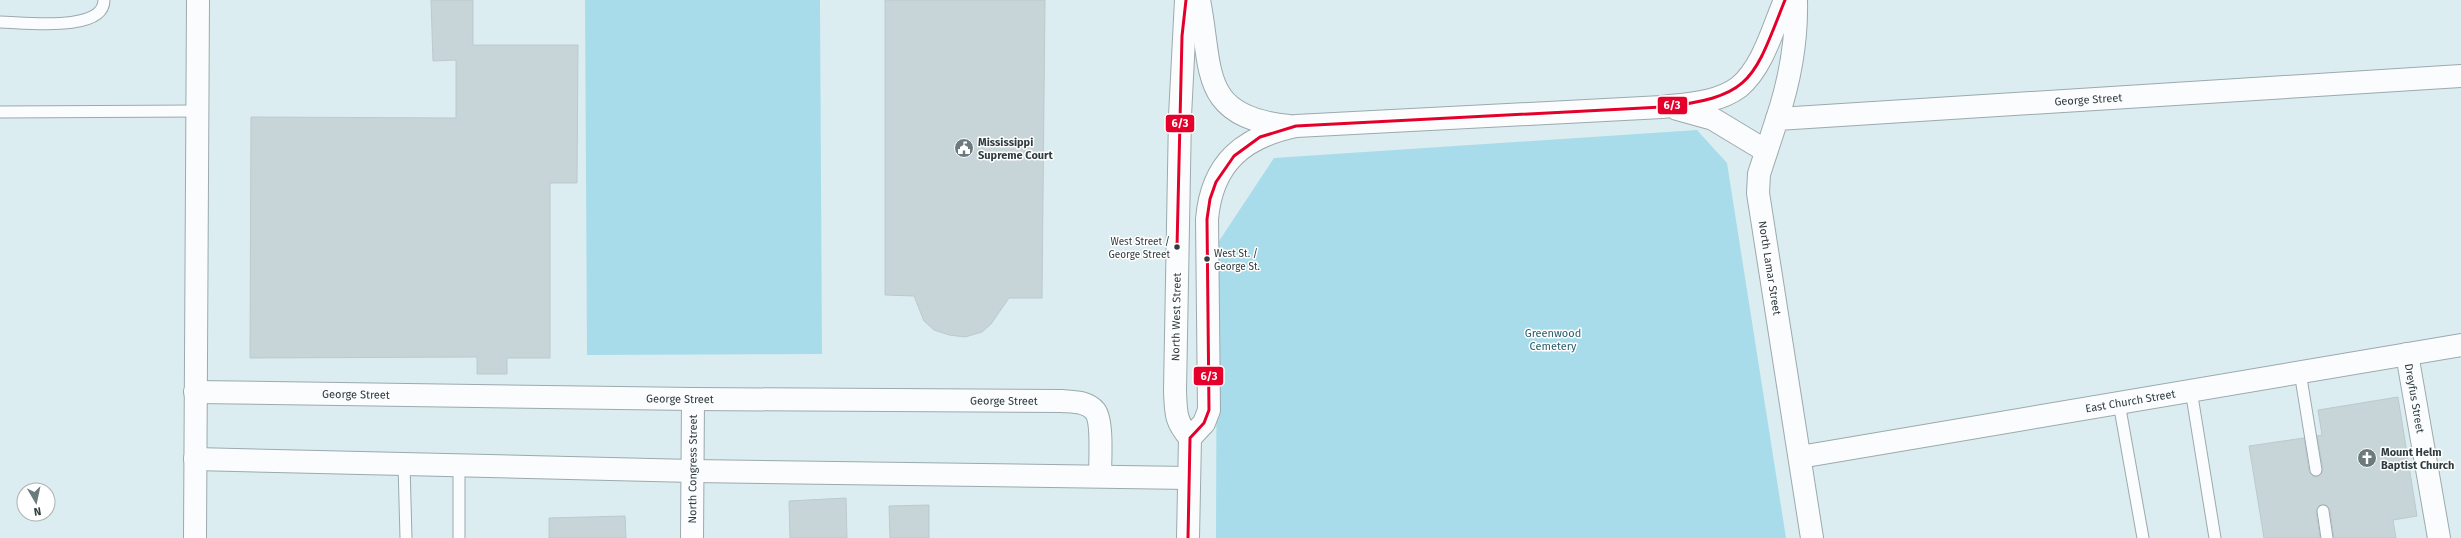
<svg xmlns="http://www.w3.org/2000/svg" width="2461" height="538" font-family="'Fira Sans',sans-serif">
	<rect width="100%" height="100%" fill="#dcedf1"/>
	<g fill="#a9dcea">
		<polygon points="585,0 820,0 822,354 587,355"/>
		<polygon points="1697,130 1727,163 1786,538 1216,538 1217,244 1274,158"/>
	</g>
	<g fill="#c7d4d8" stroke="#bccacd">
		<polygon points="431,0 473,0 473,45 578,45 577,183 550,183 550,358 507,358 507,374 477,374 477,357 250,358 251,117 456,118 456,60 433,61"/>
		<polygon points="885,0 1045,0 1042,298 1009,298 991,324 982,332 965,337 949,335 934,330 924,321 914,296 885,295"/>
		<polygon points="2398,397 2417,516 2393,520 2396,538 2334,538 2330,510 2326,505 2322,504 2316,512 2320,538 2264,538 2249,446 2304,438 2309,472 2313,476 2318,477 2323,469 2317,436 2322,435 2318,410"/>
		<polygon points="846,498 847,538 790,538 789,501"/>
		<polygon points="929,505 929,538 890,538 889,506"/>
		<polygon points="625,516 626,538 549,538 549,518"/>
	</g>
	<g fill="none" stroke-linecap="round" stroke-linejoin="round">
		<defs>
			<g id="service">
				<path d="M0,22c23,0 104,11 104,-22"/>
				<polyline points="0,112 197,111"/>
				<polyline points="2300,372 2316,470"/>
				<polyline points="2191,390 2215,538"/>
				<polyline points="2119,403 2143,538"/>
				<polyline points="404,464 406,538"/>
				<polyline points="2323,511 2327,538"/>
				<polyline points="459,538 459,465"/>
			</g>
			<g id="minor">
				<path id="s1" d="M2407,354l32,184"/>
				<path id="s2" d="M195,392l498,7 369,2c11,1 25,0 33,10 8,10 5,51 5,65"/>
				<path id="s3" d="M1800,457l661,-112"/>
				<polyline points="195,459 692,471 1189,478"/>
				<polyline points="195,538 198,0"/>
				<path id="s4" d="M692,538l1,-139"/>
				<path id="s5" d="M1812,538l-54,-345 1,-19 18,-55 684,-43"/>
			</g>
			<g id="tertiary">
				<path d="M1186,0l-6,116 -5,275c1,22 0,30 15,47"/>
				<path d="M1199,0c14,70 -1,117 90,126"/>
				<polyline points="1677,109 1713,119 1766,151"/>
				<path d="M1777,119c13,-39 20,-78 19,-119"/>
				<path d="M1188,538l2,-100 14,-15 5,-13 -2,-191c5,-56 36,-82 89,-93l366,-19c25,-3 56,-4 77,-20 24,-20 34,-59 46,-87"/>
			</g>
		</defs>
		<use href="#service" stroke="#9ca9ad" stroke-width="13"/>
		<use href="#minor" stroke="#9ca9ad" stroke-width="24"/>
		<use href="#tertiary" stroke="#9ca9ad" stroke-width="24"/>
		<use href="#service" stroke="#fafcfd" stroke-width="11"/>
		<use href="#minor" stroke="#fafcfd" stroke-width="22"/>
		<use href="#tertiary" stroke="#fafcfd" stroke-width="22"/>
		<defs>
			<g id="bus-1">
				<polyline points="1177,247 1182,36 1186,0"/>
				<path d="M1188,538l2,-100 14,-15 5,-13 -2,-191 3,-20 6,-17 18,-26 26,-19 36,-11 366,-19c91,-10 91,-27 123,-107"/>
			</g>
		</defs>
		<use href="#bus-1" stroke="#fff" stroke-width="6"/>
		<use href="#bus-1" stroke="#e4002b" stroke-width="3"/>
	</g>
	<defs>
		<symbol id="civic-disc" viewBox="-11 -11 22 22"><circle r="9.5" fill="#6c7a7d" stroke="#fff"/><path d="M-.6-6.5H3V-4.5H.6V-3L4-1V1h2V6H-6V1h2V-1L-.6-3ZM-1.2 2.5V6h2.4V2.5Z" fill="#fff"/></symbol>
		<symbol id="church-disc" viewBox="-11 -11 22 22"><circle r="9.5" fill="#6c7a7d" stroke="#fff"/><path d="M-1.2-6h2.4v3.5h3.3v2.4h-3.3V6h-2.4V-.1h-3.3v-2.4h3.3Z" fill="#fff"/></symbol>
	</defs>
	<g fill-rule="evenodd">
		<use href="#civic-disc" x="953" y="137" width="22" height="22"/>
		<use href="#church-disc" x="2356" y="447" width="22" height="22"/>
	</g>
	<g fill="#303c3f" stroke="#fff" stroke-width="1.5">
		<circle cx="1177" cy="247" r="3.5"/>
		<circle cx="1207" cy="259" r="3.5"/>
	</g>
	<g text-anchor="middle" stroke-width="3" stroke-linejoin="round" paint-order="stroke">
		<g font-size="10" fill="#303c3f" stroke="#fff" text-anchor="end">
			<text x="1170" y="245">West Street /<tspan x="1170" dy="13">George Street</tspan></text>
			<text x="1214" y="257" text-anchor="start">West St. /<tspan x="1214" dy="13">George St.</tspan></text>
		</g>
		<g font-size="11" fill="#303c3f" stroke="#fff">
			<text dy="4" stroke="none"><textPath href="#s5" startOffset="738">George Street</textPath></text>
			<text transform="translate(1770 268) rotate(81)" y="4">North Lamar Street</text>
			<text transform="translate(1176 317) rotate(-89)" y="4">North West Street</text>
			<text dy="4" stroke="none"><textPath href="#s2" startOffset="161">George Street</textPath></text>
			<text dy="4" stroke="none"><textPath href="#s1" startOffset="45">Dreyfus Street</textPath></text>
			<text dy="4" stroke="none"><textPath href="#s2" startOffset="485">George Street</textPath></text>
			<text dy="4" stroke="none"><textPath href="#s2" startOffset="809">George Street</textPath></text>
			<text dy="4" stroke="none"><textPath href="#s3" startOffset="335">East Church Street</textPath></text>
			<text dy="4" stroke="none"><textPath href="#s4" startOffset="69">North Congress Street</textPath></text>
		</g>
		<g font-size="11" font-weight="bold" fill="#303c3f" stroke="#fff" text-anchor="start">
			<text x="978" y="146">Mississippi<tspan x="978" dy="13">Supreme Court</tspan></text>
			<text x="2381" y="456">Mount Helm<tspan x="2381" dy="13">Baptist Church</tspan></text>
		</g>
		<g font-size="11" fill="#2a5e6b" stroke="#fff">
			<text x="1553" y="337">Greenwood<tspan x="1553" dy="13">Cemetery</tspan></text>
		</g>
	</g>
	<g stroke="#fff" stroke-width="1.5">
		<rect x="1657" y="96" width="31" height="19" rx="4" fill="#e4002b"/>
		<rect x="1165" y="114" width="30" height="19" rx="4" fill="#e4002b"/>
		<rect x="1193" y="366" width="31" height="20" rx="4" fill="#e4002b"/>
	</g>
	<g font-size="11" text-anchor="middle" font-weight="bold" fill="#fff">
		<text x="1672" y="109">6/3</text>
		<text x="1180" y="127">6/3</text>
		<text x="1209" y="380">6/3</text>
	</g>
	<g transform="translate(36 502) rotate(171)"><circle r="19" fill="#ffffff" stroke="#acb1b2"/>
	<path d="M0-3L7 15L0 10L-7 15Z" fill="#6c7a7d"/>
	<text y="-6" font-size="11" font-weight="bold" text-anchor="middle" fill="#303c3f">N</text>
	</g>
</svg>
